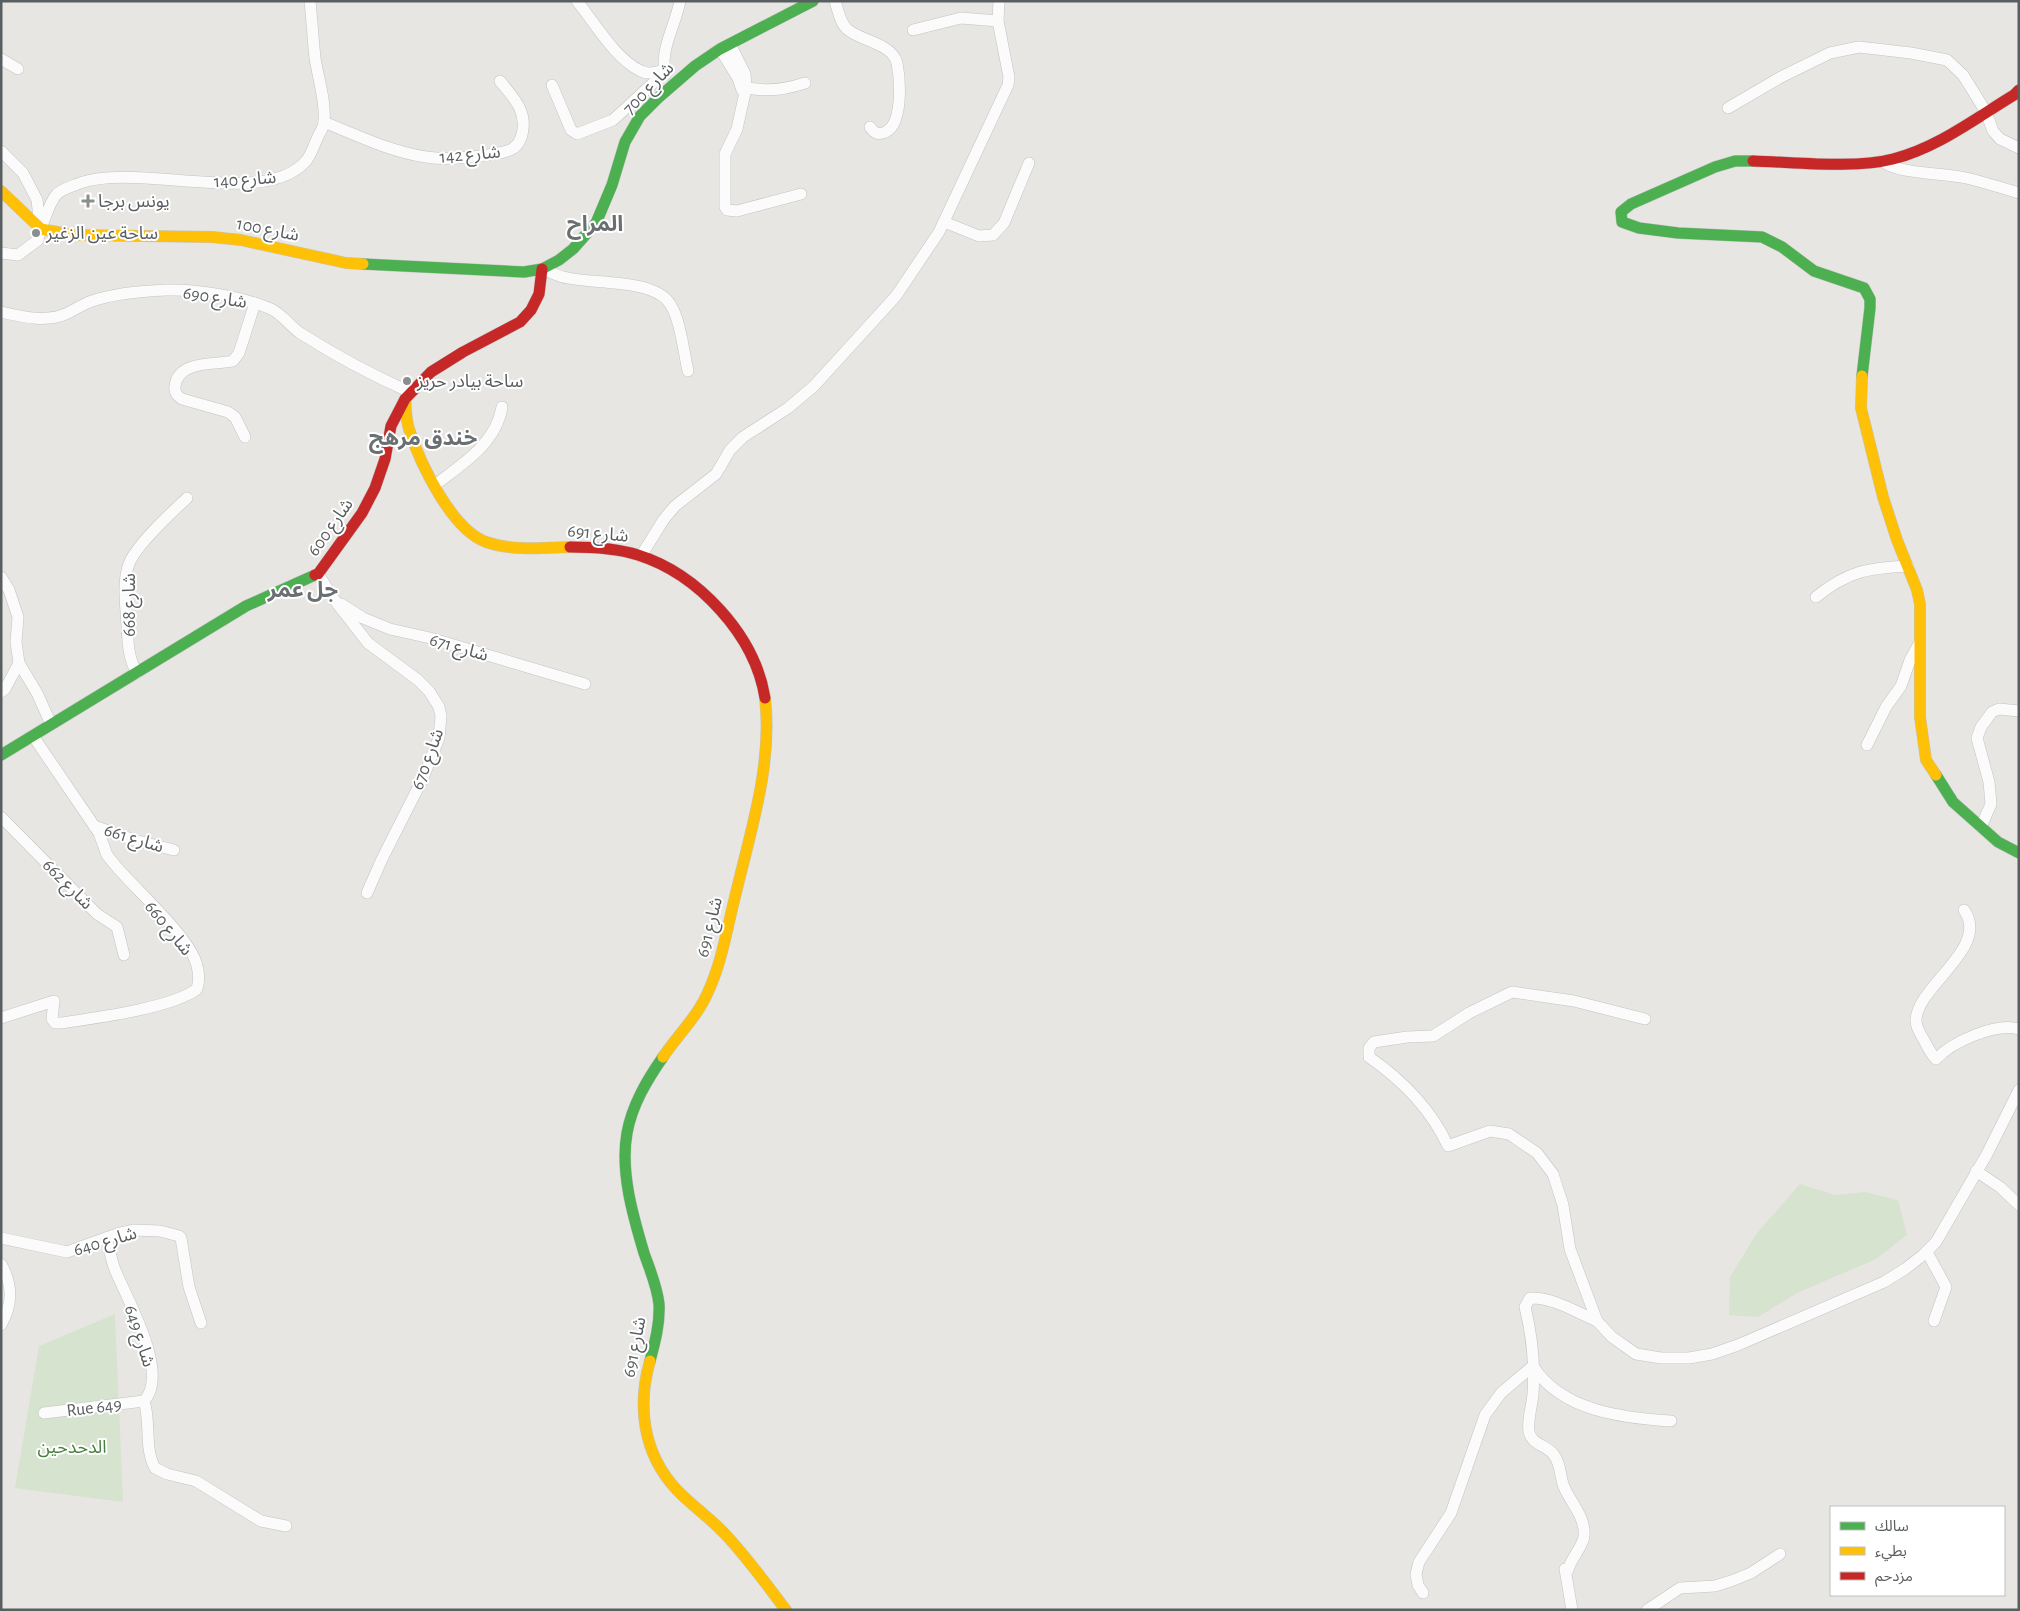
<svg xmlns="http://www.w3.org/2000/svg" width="2020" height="1611" font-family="'Alegreya Sans','Noto Sans Arabic',sans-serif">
	<rect width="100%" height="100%" fill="#e8e6e3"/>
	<g fill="#d6e3cf">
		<polygon points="1800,1184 1835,1195 1865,1192 1898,1200 1907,1235 1876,1259 1797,1293 1758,1317 1729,1315 1730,1277 1757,1233"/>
		<polygon points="115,1314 123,1502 15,1488 39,1346"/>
	</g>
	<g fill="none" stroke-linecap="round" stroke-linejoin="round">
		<defs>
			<g id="street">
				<path d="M577,1c17,21 39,59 64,70 8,4 15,1 23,-1"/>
				<path d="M835,1c3,9 5,22 12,28 13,12 45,14 50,34 3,16 7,64 -14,70 -7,2 -9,-1 -13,-6"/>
				<polyline points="913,30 961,18 998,21"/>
				<polyline points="730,44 745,74 746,88 737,129 725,154 725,207 727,210 737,211 801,194"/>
				<polyline points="720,49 738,78 742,90"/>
				<polyline points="1,59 18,69"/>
				<path d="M665,75c-5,-27 10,-48 15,-74"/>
				<polyline points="552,85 571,130 577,134 613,120 664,73"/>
				<path d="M741,86c22,7 43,4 64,-3"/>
				<polyline points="1728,108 1781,77 1830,53 1859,47 1911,53 1947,60 1963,75 1986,112 1993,131 2000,139 2019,148"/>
				<path d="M324,122c32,13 67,30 102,35 18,3 36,1 54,-1 9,-2 21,-2 30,-6 14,-6 16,-28 10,-41 -4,-10 -13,-19 -20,-28"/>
				<polyline points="1,151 23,173 37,200 40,227"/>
				<path d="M1882,161c15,13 62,12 84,17 18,4 35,10 53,15"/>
				<polyline points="944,222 979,236 993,235 1004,223 1029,163"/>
				<path d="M1,253l17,2 20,-15c2,-10 12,-38 18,-45 5,-6 17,-9 24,-12 58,-21 183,25 225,-21 6,-6 8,-15 12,-23 2,-6 7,-11 7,-17 2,-21 -6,-44 -9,-64 -2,-19 -3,-38 -5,-57"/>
				<path d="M542,269c9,3 17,8 26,9 27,6 87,1 102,26 10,14 14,49 18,67"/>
				<path d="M1,312c22,5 46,11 67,1 8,-4 15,-9 24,-12 23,-8 51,-10 75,-11 30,-1 76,7 104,19 11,5 19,17 29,24 33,21 74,43 110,59"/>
				<path d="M245,437l-10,-20 -7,-5 -46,-13c-5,-3 -8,-7 -7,-13 3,-26 40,-21 58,-25l6,-8 16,-50"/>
				<path d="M435,485c27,-21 61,-41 67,-78"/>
				<polyline points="641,556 664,519 675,506 716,474 730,450 743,437 788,408 814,386 896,296 939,232 1008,85 1009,77 998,21 999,1"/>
				<polyline points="318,574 336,602 368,643 418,680 429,691 439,707 441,716 439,738 423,778 382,859 367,893"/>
				<polyline points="1,577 9,590 18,617 16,642 19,663 37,693 51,724"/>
				<path d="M1816,597c32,-26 52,-29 92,-31"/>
				<polyline points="341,604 363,618 390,629 430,638 585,684"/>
				<path d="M137,673c-9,-15 -9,-31 -10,-48 -1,-19 -5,-43 2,-61 6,-18 43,-52 58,-66"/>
				<polyline points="1,692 5,689 19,663"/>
				<polyline points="1867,745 1886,707 1901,686 1910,660 1919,644"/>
				<polyline points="1,817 97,914 117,927 124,955"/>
				<polyline points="94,826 134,840 174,850"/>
				<polyline points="1981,827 1991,804 1989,782 1977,738 1981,727 1992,712 1999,709 2019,711"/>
				<path d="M1964,910c27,38 -48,76 -48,111 0,8 6,15 9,21 3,6 6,12 11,17 16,-17 60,-37 83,-30"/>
				<path d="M1,1018l53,-17 -2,18 3,4h6c34,-5 111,-15 136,-34 2,-7 2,-16 0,-23 -5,-27 -63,-78 -82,-101l-8,-10 -8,-22 -66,-97"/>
				<path d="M1645,1019l-71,-18 -62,-9 -43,21 -36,23 -26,1 -33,5 -5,6v9c33,23 62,52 79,89l42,-15 19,3 28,19 16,21 10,31 7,44 27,72 15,16 24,17 25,4h28l23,-4 26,-9 146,-63 21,-13 18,-14 13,-13 51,-88 32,-64"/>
				<polyline points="1976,1171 2000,1187 2019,1205"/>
				<polyline points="1,1238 67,1252 120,1233 133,1230 160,1231 179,1236 181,1238 189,1287 201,1323"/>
				<path d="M106,1238c4,11 5,23 10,34 12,29 54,102 28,129 7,21 0,47 11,67l12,6 29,7 65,40 25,5"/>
				<polyline points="1927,1252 1946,1287 1934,1321"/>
				<path d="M1,1264c12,21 12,40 0,61"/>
				<polyline points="44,1413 144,1401"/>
				<path d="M1423,1593l-5,-8 -2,-11 3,-12 32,-49 34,-98 16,-22 32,-27c28,45 90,52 138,55"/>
				<path d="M1572,1610l-7,-41 3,1c3,-12 16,-25 16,-34 2,-18 -13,-33 -20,-49 -4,-10 -3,-23 -10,-32 -7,-10 -22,-10 -25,-23 -2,-12 3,-25 4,-38 2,-30 -1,-59 -8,-87l5,-9c22,-1 46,14 67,23"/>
				<polyline points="1647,1610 1680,1588 1715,1586 1731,1581 1751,1573 1780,1554"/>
			</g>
			<g id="fast">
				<polyline points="1753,161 1735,161 1715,167 1631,204 1621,212 1622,222 1639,228 1678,233 1762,237 1782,247 1814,271 1864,288 1870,299 1870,308 1862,376"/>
				<polyline points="363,264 524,272 542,269 559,260 573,249 596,223 612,185 625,142 640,116 658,98 695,66 720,49 813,1"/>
				<polyline points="1,755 246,606 315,575"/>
				<polyline points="1936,775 1953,802 1998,842 2019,853"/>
				<path d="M650,1361c5,-19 10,-37 9,-57 -2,-18 -9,-34 -15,-51 -11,-37 -24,-81 -17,-120 5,-28 20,-53 36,-76"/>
			</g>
			<g id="slow">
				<polyline points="1,191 41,229 73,235 212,237 241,240 346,263 363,264"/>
				<polyline points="1862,376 1861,408 1883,497 1897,540 1917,590 1920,604 1920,717 1926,760 1936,775"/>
				<path d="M405,399c1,10 1,21 4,30 11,34 42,100 77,113 26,9 56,6 84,5"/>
				<path d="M663,1057c14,-21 35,-41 45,-65 14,-30 19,-64 27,-95 15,-64 38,-133 30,-199"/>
				<path d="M650,1361c-13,45 -7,92 26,128 15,16 33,28 48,44 23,24 42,51 62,77"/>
			</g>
			<g id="jam">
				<path d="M1753,161c42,1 101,8 140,-2 44,-11 83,-41 121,-64l5,-5"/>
				<path d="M570,547c23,0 46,1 68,8 60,19 117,80 127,143"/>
				<polyline points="315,575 318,574 362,513 375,488 385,459 391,426 405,399 431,372 463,352 520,322 531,310 539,294 542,269"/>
			</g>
		</defs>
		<use href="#street" stroke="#c2c3c3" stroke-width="12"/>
		<use href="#fast" stroke="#c3c4c4" stroke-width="12"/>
		<use href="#slow" stroke="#c3c4c4" stroke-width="12"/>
		<use href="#jam" stroke="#c3c4c4" stroke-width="12"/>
		<use href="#street" stroke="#fcfbfb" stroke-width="11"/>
		<use href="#fast" stroke="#4caf50" stroke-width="11"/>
		<use href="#slow" stroke="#ffc107" stroke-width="11"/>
		<use href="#jam" stroke="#c62828" stroke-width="11"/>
	</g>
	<g fill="#8b8e8e" stroke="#fff" stroke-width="2">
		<path d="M85.5 193.5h5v5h5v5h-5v5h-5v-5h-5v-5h5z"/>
		<circle cx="36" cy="233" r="5"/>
		<circle cx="407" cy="381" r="5"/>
	</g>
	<g text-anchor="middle" stroke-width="4" stroke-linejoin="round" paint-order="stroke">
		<g font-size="18" fill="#595e60" stroke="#fff">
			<text transform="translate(648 88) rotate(-46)" y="6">شارع 700</text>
			<text transform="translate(470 154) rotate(-5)" y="6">شارع 142</text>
			<text transform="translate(245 179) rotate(-4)" y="6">شارع 140</text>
			<text transform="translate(268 229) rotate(11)" y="6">شارع 100</text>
			<text transform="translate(215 297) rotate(9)" y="6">شارع 690</text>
			<text transform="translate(330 527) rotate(-55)" y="6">شارع 600</text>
			<text transform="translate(598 533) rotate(5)" y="6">شارع 691</text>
			<text transform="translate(129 605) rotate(-90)" y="6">شارع 668</text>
			<text transform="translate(459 647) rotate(16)" y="6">شارع 671</text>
			<text transform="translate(427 759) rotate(-70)" y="6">شارع 670</text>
			<text transform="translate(134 838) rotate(17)" y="6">شارع 661</text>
			<text transform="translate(68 884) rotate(45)" y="6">شارع 662</text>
			<text transform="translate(709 927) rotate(-76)" y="6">شارع 691</text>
			<text transform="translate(169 928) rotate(51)" y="6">شارع 660</text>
			<text transform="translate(105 1241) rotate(-16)" y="6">شارع 640</text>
			<text transform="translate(140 1336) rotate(72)" y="6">شارع 649</text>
			<text transform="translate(634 1347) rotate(-79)" y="6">شارع 691</text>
			<text transform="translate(94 1407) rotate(-7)" y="6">Rue 649</text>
		</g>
		<g font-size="18" fill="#595e60" stroke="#fff" text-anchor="start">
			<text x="98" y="207">يونس برجا</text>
			<text x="46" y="239">ساحة عين الزغير</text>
			<text x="417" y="387">ساحة بيادر حريز</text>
		</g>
		<g font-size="18" fill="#487f3a" stroke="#fff">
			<text x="72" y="1453">الدحدحين</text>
		</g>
		<g font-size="22" font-weight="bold" fill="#6a7072" stroke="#fff">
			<text x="595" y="231">المراح</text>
			<text x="423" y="445">خندق مرهج</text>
			<text x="303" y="597">جل عمر</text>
		</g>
	</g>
	<rect width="2020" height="1611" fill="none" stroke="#595e60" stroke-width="5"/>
	<rect x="1830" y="1506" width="175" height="90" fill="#ffffff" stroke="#bdbfbf"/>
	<rect x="1840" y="1522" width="25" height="8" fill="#4caf50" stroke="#bdbfbf"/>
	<text x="1875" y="1531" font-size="15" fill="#595e60">سالك</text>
	<rect x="1840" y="1547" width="25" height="8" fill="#ffc107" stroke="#bdbfbf"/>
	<text x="1875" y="1556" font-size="15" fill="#595e60">بطيء</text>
	<rect x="1840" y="1572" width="25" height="8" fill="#c62828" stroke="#bdbfbf"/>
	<text x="1875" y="1581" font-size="15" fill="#595e60">مزدحم</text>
</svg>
